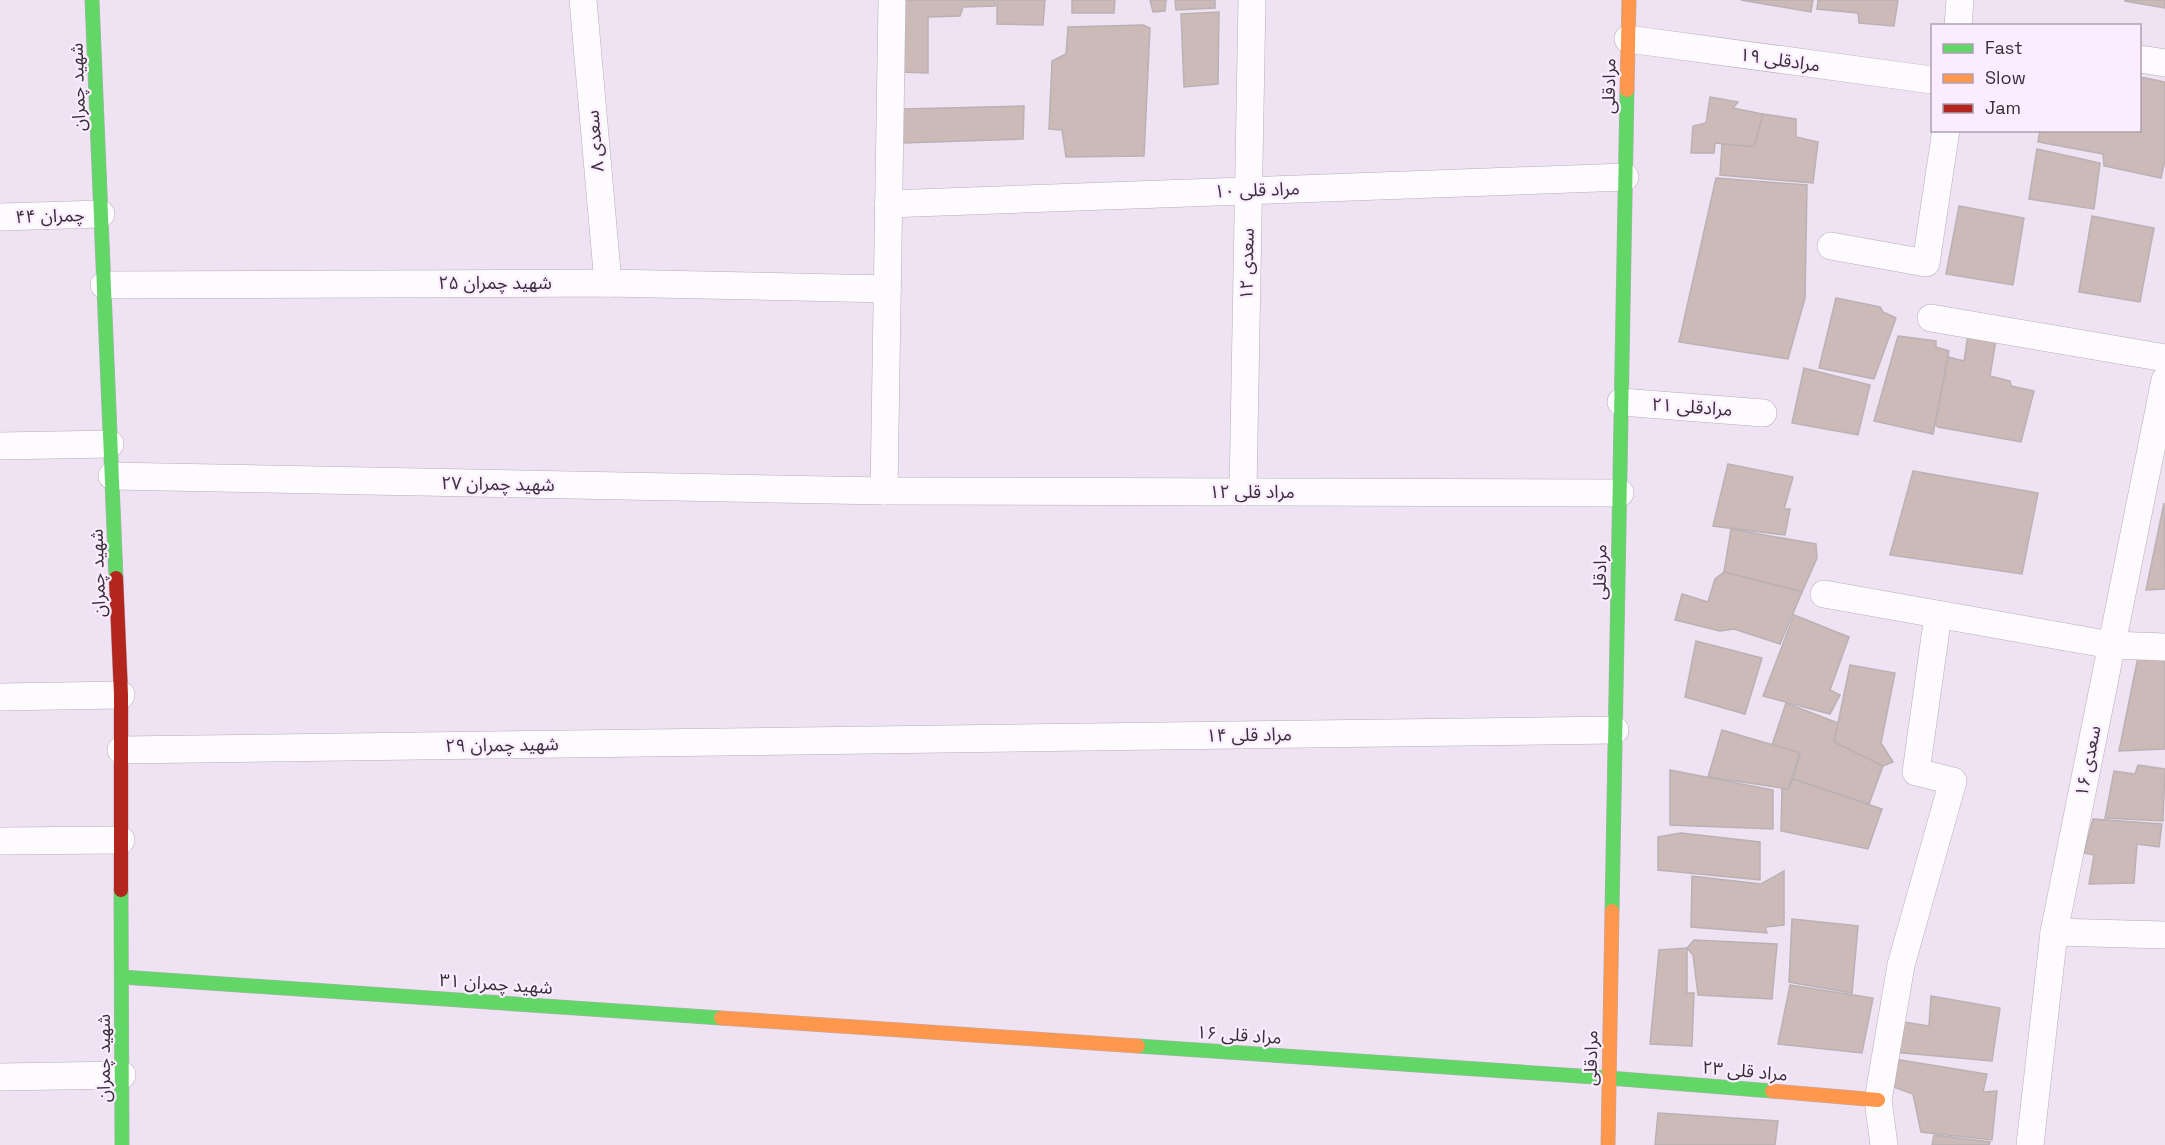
<svg xmlns="http://www.w3.org/2000/svg" width="2165" height="1145" font-family="'Space Grotesk','Noto Sans Arabic',sans-serif">
	<rect width="100%" height="100%" fill="#efe2f3"/>
	<g fill="#cbbab7" stroke="#bbb1b4" stroke-width="1.5">
		<polygon points="905,0 995,0 995,6 963,7 960,16 928,17 928,73 901,72"/>
		<polygon points="997,0 1045,0 1043,25 997,24"/>
		<polygon points="1072,0 1115,0 1114,13 1072,13"/>
		<polygon points="1150,0 1166,0 1165,11 1153,12"/>
		<polygon points="1175,0 1215,0 1215,8 1176,10"/>
		<polygon points="1741,0 1813,0 1811,12"/>
		<polygon points="1818,0 1898,0 1894,26 1859,23 1858,13 1817,9"/>
		<polygon points="2125,0 2165,0 2165,8 2125,1"/>
		<polygon points="1219,12 1218,84 1184,87 1181,14"/>
		<polygon points="1143,25 1150,28 1144,156 1066,157 1062,130 1049,129 1052,61 1066,54 1068,27"/>
		<polygon points="2140,77 2165,82 2165,160 2161,178 2104,166 2103,154 2038,142 2040,130 2140,130"/>
		<polygon points="1710,97 1738,102 1733,108 1763,114 1754,147 1715,143 1714,153 1691,153 1693,126 1706,123"/>
		<polygon points="1024,106 1023,139 903,143 902,109"/>
		<polygon points="1763,114 1796,119 1796,137 1818,142 1813,183 1720,175 1722,144 1754,147"/>
		<polygon points="2037,149 2100,163 2094,209 2029,199"/>
		<polygon points="1716,178 1807,185 1805,298 1788,359 1679,342"/>
		<polygon points="1959,206 2024,218 2013,285 1946,274"/>
		<polygon points="2092,216 2154,228 2140,302 2079,292"/>
		<polygon points="1836,298 1880,307 1883,312 1896,318 1874,379 1819,368"/>
		<polygon points="1969,328 1997,333 1990,376 2010,381 2011,386 2034,391 2021,442 1938,427 1935,424 1948,357 1964,361"/>
		<polygon points="1898,336 1936,341 1936,347 1949,351 1933,434 1874,421"/>
		<polygon points="1804,368 1870,385 1858,435 1792,423"/>
		<polygon points="1728,464 1793,477 1784,509 1790,509 1785,535 1713,526"/>
		<polygon points="1913,471 2038,493 2022,574 1890,555"/>
		<polygon points="2164,503 2165,589 2146,590"/>
		<polygon points="1731,529 1816,544 1817,558 1802,592 1724,572"/>
		<polygon points="1724,572 1802,592 1780,644 1734,629 1720,631 1675,620 1682,594 1708,602 1715,579"/>
		<polygon points="1794,615 1849,637 1830,690 1840,695 1830,714 1763,696"/>
		<polygon points="1696,641 1762,658 1745,714 1685,697"/>
		<polygon points="2139,652 2165,655 2165,749 2119,751"/>
		<polygon points="1850,665 1895,673 1881,743 1893,762 1883,766 1834,742"/>
		<polygon points="1786,703 1838,723 1834,742 1883,766 1869,804 1793,779 1800,753 1772,745"/>
		<polygon points="1722,730 1800,753 1788,789 1708,777"/>
		<polygon points="2138,765 2165,769 2163,821 2105,818 2114,771 2135,774"/>
		<polygon points="1670,770 1773,790 1773,829 1670,825"/>
		<polygon points="1793,779 1882,809 1868,849 1781,831 1782,789 1788,789"/>
		<polygon points="2093,819 2162,824 2159,847 2137,844 2134,883 2089,884 2094,855 2084,853"/>
		<polygon points="1681,833 1760,842 1760,880 1658,870 1658,837"/>
		<polygon points="1784,871 1784,925 1765,927 1767,933 1691,927 1692,876 1761,884"/>
		<polygon points="1792,919 1858,926 1852,993 1789,982"/>
		<polygon points="1694,940 1777,944 1772,999 1698,995 1693,955 1687,948"/>
		<polygon points="1687,948 1687,993 1694,993 1692,1046 1650,1044 1659,950"/>
		<polygon points="1790,985 1873,998 1862,1053 1778,1044"/>
		<polygon points="1931,996 2000,1008 1992,1061 1892,1052 1898,1021 1929,1026"/>
		<polygon points="1888,1058 1987,1074 1983,1092 1997,1091 1992,1140 1921,1132 1913,1094 1885,1084"/>
		<polygon points="1658,1113 1778,1121 1775,1145 1655,1145"/>
		<polygon points="1934,1135 1990,1142 1989,1145 1932,1145"/>
	</g>
	<g fill="none" stroke-linecap="round" stroke-linejoin="round">
		<defs>
			<g id="street">
				<polyline points="583,0 608,283"/>
				<polyline points="1958,26 1960,0"/>
				<polyline points="1628,39 1932,80"/>
				<polyline points="2140,59 2165,63"/>
				<polyline points="888,204 1625,177"/>
				<polyline points="0,217 101,214"/>
				<polyline points="1831,246 1926,263 1946,130"/>
				<polyline points="104,285 608,283 887,289"/>
				<polyline points="1931,318 2165,358"/>
				<polyline points="1621,402 1763,413"/>
				<polyline points="0,446 110,444"/>
				<polyline points="112,476 884,491 1620,493"/>
				<polyline points="884,491 892,0"/>
				<polyline points="1243,492 1252,0"/>
				<polyline points="1824,594 2111,645 2165,647"/>
				<polyline points="0,697 121,695"/>
				<polyline points="121,750 1615,730"/>
				<polyline points="0,841 121,840"/>
				<polyline points="2054,932 2165,935"/>
				<polyline points="0,1077 122,1075"/>
				<polyline points="1884,1145 1878,1100 1901,965 1953,781 1916,772 1938,615"/>
				<polyline points="2030,1145 2054,932 2165,380"/>
			</g>
			<g id="fast">
				<polyline points="92,0 116,578"/>
				<polyline points="121,890 122,1145"/>
				<polyline points="1612,911 1627,90"/>
				<polyline points="122,977 721,1018"/>
				<polyline points="1138,1046 1609,1078 1772,1091"/>
			</g>
			<g id="slow">
				<polyline points="1627,90 1629,0"/>
				<polyline points="721,1018 1138,1046"/>
				<polyline points="1772,1091 1878,1100"/>
				<polyline points="1608,1145 1612,911"/>
			</g>
			<polyline id="jam" points="116,578 121,695 121,890"/>
		</defs>
		<use href="#street" stroke="#b7adba" stroke-width="28"/>
		<use href="#fast" stroke="#b7adba" stroke-width="15"/>
		<use href="#slow" stroke="#b7adba" stroke-width="15"/>
		<use href="#jam" stroke="#b7adba" stroke-width="15"/>
		<use href="#street" stroke="#fdfbfd" stroke-width="27"/>
		<use href="#fast" stroke="#63d668" stroke-width="14"/>
		<use href="#slow" stroke="#ff974d" stroke-width="14"/>
		<use href="#jam" stroke="#b3261e" stroke-width="14"/>
	</g>
	<g text-anchor="middle" stroke-width="4.5" stroke-linejoin="round" paint-order="stroke">
		<g font-size="18" fill="#382f3a" stroke="#fbecff">
			<text transform="translate(1780 60) rotate(8)" y="6">مرادقلی ۱۹</text>
			<text transform="translate(1609 86) rotate(-89)" y="6">مرادقلی</text>
			<text transform="translate(78 87) rotate(-92)" y="6">شهید چمران</text>
			<text transform="translate(595 141) rotate(-95)" y="6">سعدی ۸</text>
			<text transform="translate(1257 190) rotate(-2)" y="6">مراد قلی ۱۰</text>
			<text transform="translate(50 216) rotate(-2)" y="6">چمران ۴۴</text>
			<text transform="translate(1247 264) rotate(-89)" y="6">سعدی ۱۲</text>
			<text x="495" y="289">شهید چمران ۲۵</text>
			<text transform="translate(1692 407) rotate(4)" y="6">مرادقلی ۲۱</text>
			<text transform="translate(498 484) rotate(1)" y="6">شهید چمران ۲۷</text>
			<text x="1252" y="498">مراد قلی ۱۲</text>
			<text transform="translate(1600 572) rotate(-89)" y="6">مرادقلی</text>
			<text transform="translate(98 573) rotate(-92)" y="6">شهید چمران</text>
			<text transform="translate(1249 735) rotate(-1)" y="6">مراد قلی ۱۴</text>
			<text transform="translate(502 745) rotate(-1)" y="6">شهید چمران ۲۹</text>
			<text transform="translate(2088 761) rotate(-79)" y="6">سعدی ۱۶</text>
			<text transform="translate(496 984) rotate(4)" y="6">شهید چمران ۳۱</text>
			<text transform="translate(1239 1035) rotate(4)" y="6">مراد قلی ۱۶</text>
			<text transform="translate(104 1058) rotate(-90)" y="6">شهید چمران</text>
			<text transform="translate(1591 1058) rotate(-89)" y="6">مرادقلی</text>
			<text transform="translate(1745 1071) rotate(5)" y="6">مراد قلی ۲۳</text>
		</g>
	</g>
	<rect x="1931" y="24" width="210" height="108" fill="#fbecff" stroke="#ada0b0" stroke-width="1.5"/>
	<rect x="1943" y="44" width="30" height="9" fill="#63d668" stroke="#ada0b0" stroke-width="1.5"/>
	<text x="1985" y="54" font-size="18" fill="#382f3a">Fast</text>
	<rect x="1943" y="74" width="30" height="9" fill="#ff974d" stroke="#ada0b0" stroke-width="1.5"/>
	<text x="1985" y="84" font-size="18" fill="#382f3a">Slow</text>
	<rect x="1943" y="104" width="30" height="9" fill="#b3261e" stroke="#ada0b0" stroke-width="1.5"/>
	<text x="1985" y="114" font-size="18" fill="#382f3a">Jam</text>
</svg>
